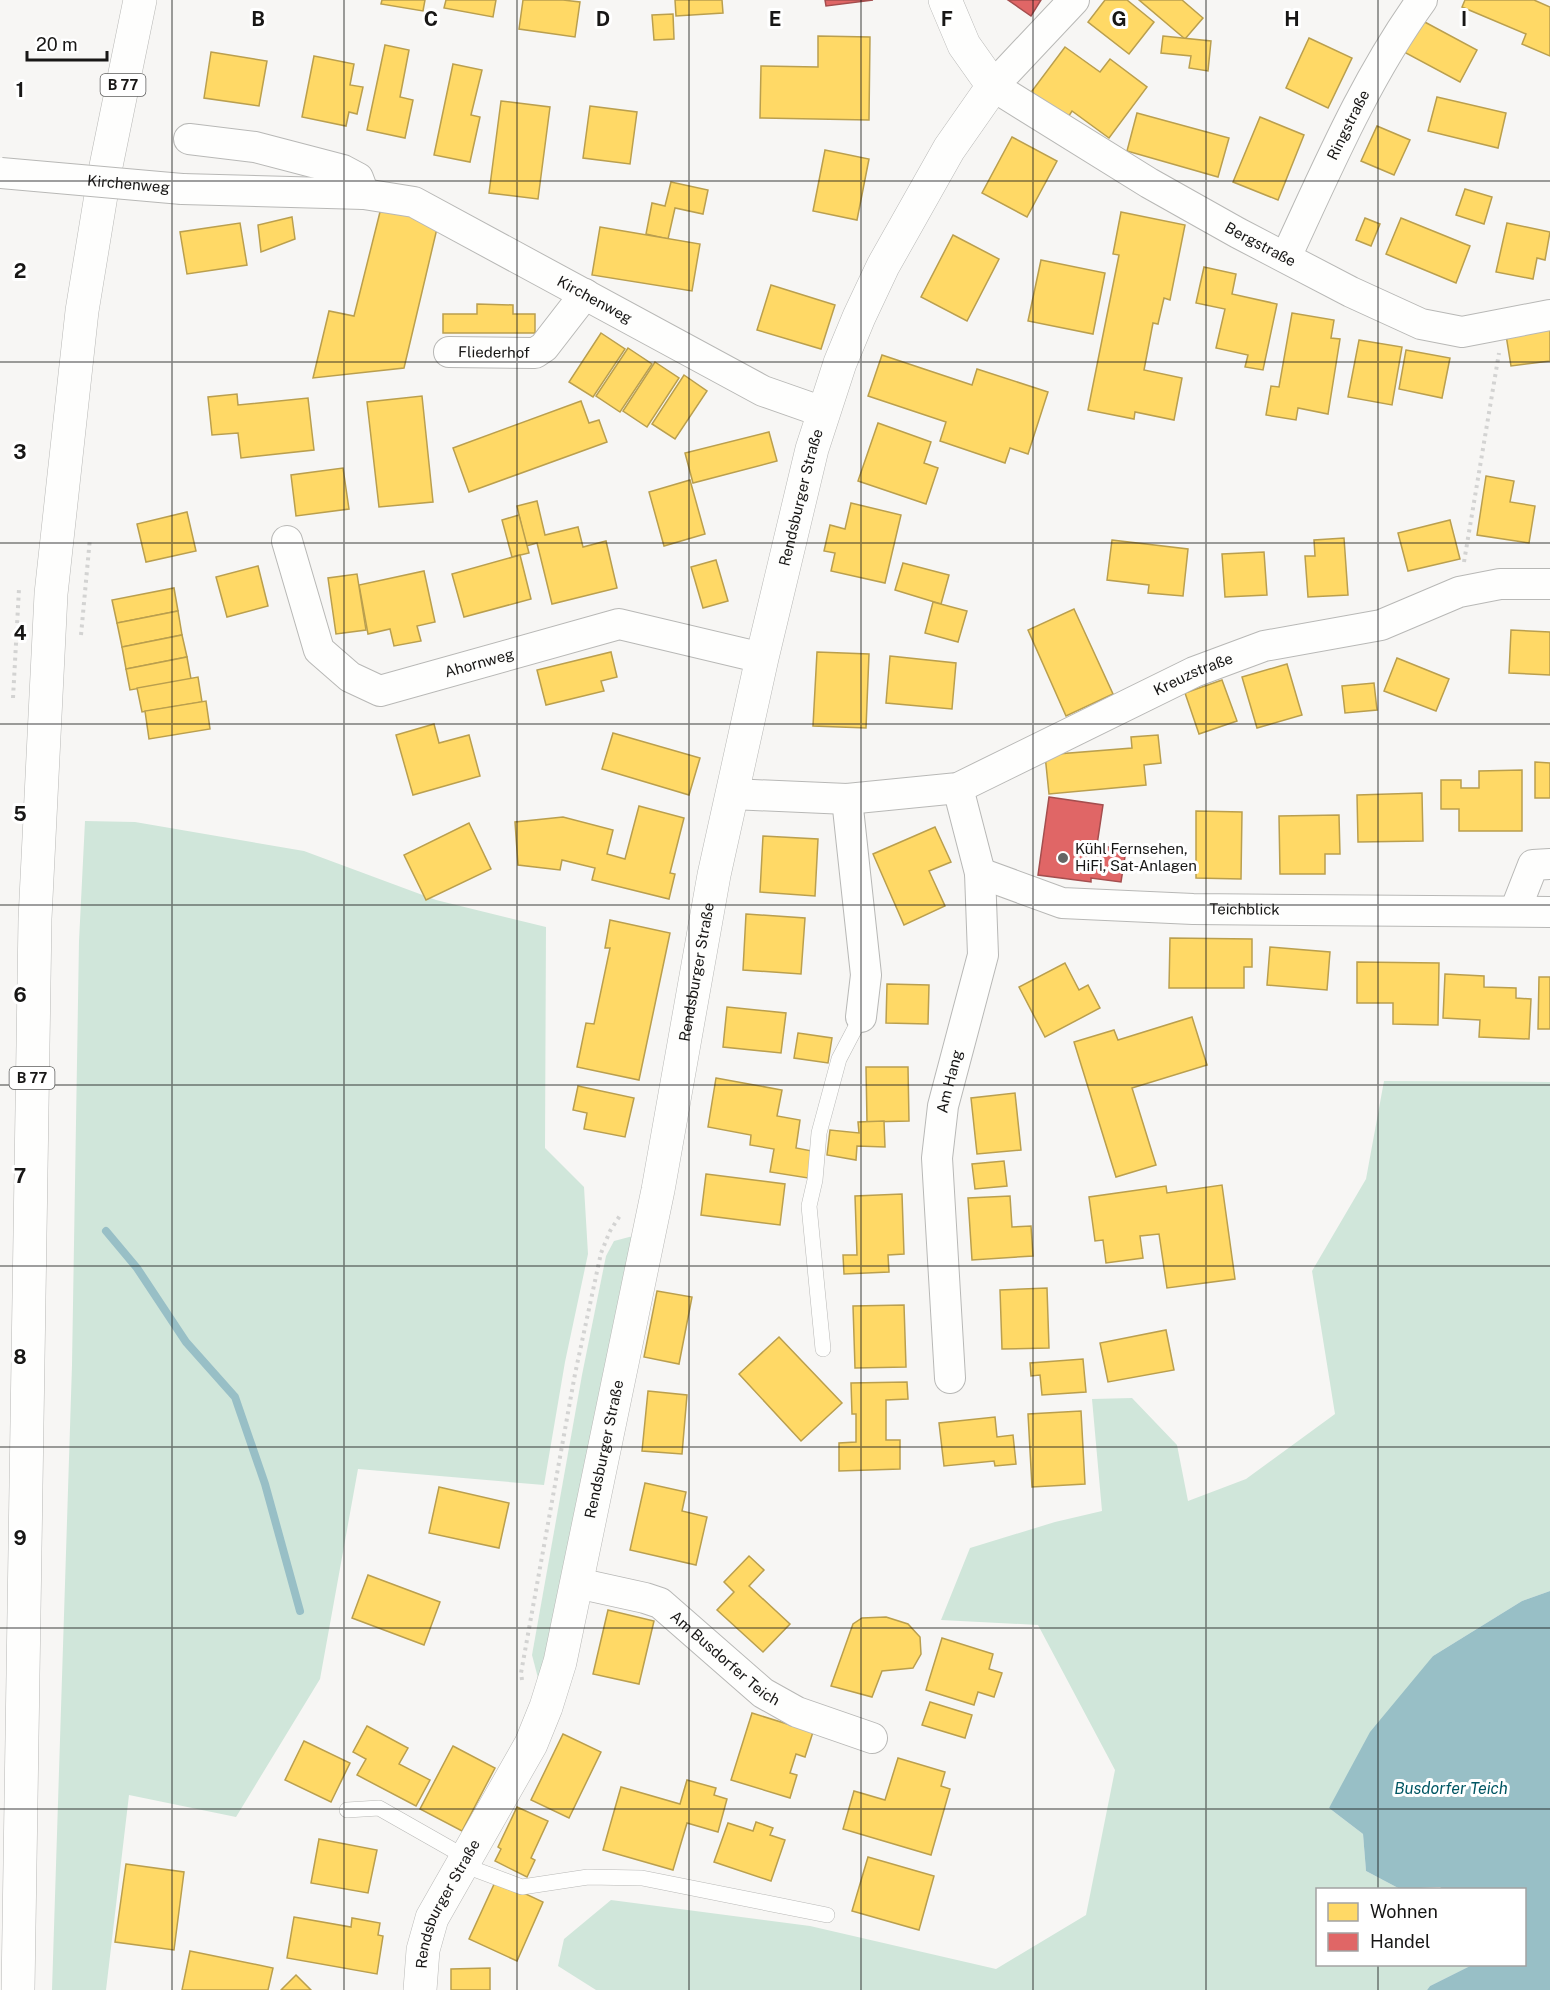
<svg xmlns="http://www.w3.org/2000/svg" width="1550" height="1990" font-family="'Public Sans',sans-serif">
	<rect width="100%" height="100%" fill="#f7f6f4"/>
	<g fill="#d0e6da">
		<polygon points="85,821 135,822 304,851 436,900 546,927 545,1148 584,1187 588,1254 565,1362 544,1485 358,1469 320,1679 236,1817 129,1795 106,1990 52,1990 72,1365 79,941"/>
		<polygon points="1384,1081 1550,1082 1550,1591 1522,1601 1433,1656 1329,1808 1363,1834 1366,1871 1400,1889 1318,1890 1318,1964 1472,1965 1430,1986 1427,1990 596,1990 558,1966 564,1939 611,1900 810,1926 996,1969 1086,1915 1115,1770 1038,1625 941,1620 970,1548 1055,1522 1102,1511 1092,1399 1132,1398 1177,1445 1188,1501 1246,1479 1335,1414 1312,1271 1366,1179"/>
		<polygon points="633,1236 546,1678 538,1678 532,1655 582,1375 606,1256 614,1241"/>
	</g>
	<polygon fill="#98bfc6" points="1550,1591 1550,1990 1427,1990 1430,1986 1472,1965 1524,1964 1524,1890 1444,1890 1440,1887 1400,1889 1366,1871 1363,1834 1329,1808 1370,1732 1433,1656 1522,1601"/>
	<g fill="#ffd966" stroke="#ba9f4e" stroke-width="1.5">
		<polygon points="382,0 425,0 423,11 381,4"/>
		<polygon points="446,0 496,0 493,17 444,8"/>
		<polygon points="523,0 563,0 580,2 575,37 519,29"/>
		<polygon points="675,0 722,0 723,13 676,16"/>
		<polygon points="1105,0 1127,0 1154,22 1129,54 1088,22"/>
		<polygon points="1139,0 1182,0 1203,18 1185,39"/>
		<polygon points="1465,0 1534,0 1550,7 1550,56 1522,44 1526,34 1462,7"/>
		<polygon points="673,14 674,39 654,40 652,15"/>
		<polygon points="1421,20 1477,50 1460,82 1404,52"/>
		<polygon points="818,36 870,37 869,120 760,118 761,66 818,67"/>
		<polygon points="1163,36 1211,41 1208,71 1189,68 1191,56 1161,53"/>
		<polygon points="1309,38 1352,58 1328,108 1286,88"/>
		<polygon points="385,45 409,50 400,97 413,100 405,138 367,130"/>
		<polygon points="1065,47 1100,72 1110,59 1147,87 1109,138 1072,111 1065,122 1029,95"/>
		<polygon points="211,52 267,61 259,106 204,98"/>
		<polygon points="314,56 354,64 350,85 363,87 357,114 349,112 346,126 302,117"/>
		<polygon points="453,64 482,70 471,115 480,117 470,162 434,155"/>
		<polygon points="1437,97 1506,113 1498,148 1428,131"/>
		<polygon points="501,101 550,107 538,199 489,193"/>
		<polygon points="590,106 637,112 630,164 583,158"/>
		<polygon points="1137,113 1229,138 1218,177 1127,151"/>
		<polygon points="1260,117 1304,135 1278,200 1233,182"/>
		<polygon points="1377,126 1410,140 1394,175 1361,161"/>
		<polygon points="1012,137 1057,161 1027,217 982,193"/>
		<polygon points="825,150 869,159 857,220 813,211"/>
		<polygon points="671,182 708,190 703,214 675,208 668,239 646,234 652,203 665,206"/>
		<polygon points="1465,189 1492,197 1484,224 1456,215"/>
		<polygon points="382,204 439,220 404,368 313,378 329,311 354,316"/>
		<polygon points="1121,212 1185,225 1170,300 1164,298 1158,324 1153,323 1144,370 1182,378 1174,420 1135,412 1134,419 1088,410 1119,255 1113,254"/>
		<polygon points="292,217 295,239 261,252 258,225"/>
		<polygon points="1365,218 1380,224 1371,246 1356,240"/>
		<polygon points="1401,218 1470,246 1456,283 1386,254"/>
		<polygon points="240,223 247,265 187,274 180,232"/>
		<polygon points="1507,223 1550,232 1545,260 1537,258 1533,279 1496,272"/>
		<polygon points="600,227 700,244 692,291 592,275"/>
		<polygon points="953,235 999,259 967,321 921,297"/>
		<polygon points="1041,260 1105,273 1093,334 1028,321"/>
		<polygon points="1204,267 1236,274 1232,294 1277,304 1263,370 1245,367 1248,355 1216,348 1225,309 1196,303"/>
		<polygon points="771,285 835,305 821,349 757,330"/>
		<polygon points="477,304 513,305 513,314 535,314 535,333 443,333 443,314 477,314"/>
		<polygon points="1292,313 1334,320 1331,338 1340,339 1328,414 1298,408 1296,420 1266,415 1271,386 1279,387"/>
		<polygon points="1550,328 1550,361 1511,366 1506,335"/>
		<polygon points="601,333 625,349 593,397 569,382"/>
		<polygon points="1359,340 1402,347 1392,405 1348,397"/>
		<polygon points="628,348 652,364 620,412 596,396"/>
		<polygon points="1406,350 1450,358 1442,398 1399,389"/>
		<polygon points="882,355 972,385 977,369 1048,392 1028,454 1010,448 1005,463 940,441 946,422 868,396"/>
		<polygon points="655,362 679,378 647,427 623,411"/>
		<polygon points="684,375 707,391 675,439 652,424"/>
		<polygon points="237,394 238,405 308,398 314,450 241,458 238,433 212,435 208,397"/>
		<polygon points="422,396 433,502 379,507 367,402"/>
		<polygon points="581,401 589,423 599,420 607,442 469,492 453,448"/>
		<polygon points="878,423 931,442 924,463 938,468 926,504 858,481"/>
		<polygon points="769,432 777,461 693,483 685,453"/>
		<polygon points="343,468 349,509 296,516 291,475"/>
		<polygon points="1486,476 1514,481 1510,502 1535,506 1529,543 1477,535"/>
		<polygon points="690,480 705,534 664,546 649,492"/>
		<polygon points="537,501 545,535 578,527 583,547 606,541 617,588 552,604 537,543 526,546 517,506"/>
		<polygon points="851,503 901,515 885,583 831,571 835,553 824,551 830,525 845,529"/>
		<polygon points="187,512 196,551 146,562 137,524"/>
		<polygon points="519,515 529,553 512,557 502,520"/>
		<polygon points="1450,520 1460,559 1408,571 1398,533"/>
		<polygon points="1344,538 1348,595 1308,597 1305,556 1315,556 1314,540"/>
		<polygon points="1112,540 1188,549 1183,596 1148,593 1149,585 1107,580"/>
		<polygon points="1264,552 1267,595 1225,597 1222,554"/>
		<polygon points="520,555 531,599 464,617 452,574"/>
		<polygon points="716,560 728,601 703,608 691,567"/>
		<polygon points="903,563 949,575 941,604 895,590"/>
		<polygon points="258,566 268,606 227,617 216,577"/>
		<polygon points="424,571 435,622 417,626 421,641 394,646 390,629 368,634 359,585"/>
		<polygon points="357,574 366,630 336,634 328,578"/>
		<polygon points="174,588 178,611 117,623 112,600"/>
		<polygon points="933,602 967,611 958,642 925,633"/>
		<polygon points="1074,609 1113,694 1066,716 1028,630"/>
		<polygon points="178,611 182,635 122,647 117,623"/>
		<polygon points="1511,630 1550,632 1550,675 1509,673"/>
		<polygon points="182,635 187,657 126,669 122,647"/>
		<polygon points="611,652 617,677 601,681 604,691 546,705 537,670"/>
		<polygon points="817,652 869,654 866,728 813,726"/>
		<polygon points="890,656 956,663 952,709 886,703"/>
		<polygon points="187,657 191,679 130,690 126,669"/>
		<polygon points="1397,658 1449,679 1436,711 1384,691"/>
		<polygon points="1287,664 1302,715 1257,728 1242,677"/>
		<polygon points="198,677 202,702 142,712 137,688"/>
		<polygon points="1222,680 1237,721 1199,734 1185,693"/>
		<polygon points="1374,683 1377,710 1345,713 1342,686"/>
		<polygon points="206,701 210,729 149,739 145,711"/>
		<polygon points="434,724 439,743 469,735 480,776 413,795 396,735"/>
		<polygon points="613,733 700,758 689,795 602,769"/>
		<polygon points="1158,735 1161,763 1144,765 1146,785 1049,794 1045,755 1132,748 1131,737"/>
		<polygon points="1535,762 1550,763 1550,798 1535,798"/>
		<polygon points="1522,770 1522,831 1459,831 1459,809 1441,809 1441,780 1461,780 1461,788 1479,788 1479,771"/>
		<polygon points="1422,793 1423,841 1358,842 1357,795"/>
		<polygon points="639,806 684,818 670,873 675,874 669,899 592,880 595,868 562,860 560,870 518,865 515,822 563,817 613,830 607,854 625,859"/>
		<polygon points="1196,811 1242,812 1241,879 1196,878"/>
		<polygon points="1339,815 1340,854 1325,854 1325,874 1280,874 1279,816"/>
		<polygon points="469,823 491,869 426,900 404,855"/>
		<polygon points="935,827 951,862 929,871 945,906 904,925 873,854"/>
		<polygon points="763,836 818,839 815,896 760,892"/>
		<polygon points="746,914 805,918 801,974 743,970"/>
		<polygon points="610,920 670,933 639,1080 577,1067 586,1023 594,1024 610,948 605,948"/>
		<polygon points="1170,938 1252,939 1252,967 1244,967 1244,988 1169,988"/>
		<polygon points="1270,947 1330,952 1327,990 1267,985"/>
		<polygon points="1357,962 1439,963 1438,1025 1393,1024 1393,1003 1357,1003"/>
		<polygon points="1065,963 1079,990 1088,985 1100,1008 1045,1037 1019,987"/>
		<polygon points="1445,974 1484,976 1484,987 1516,988 1516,998 1531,999 1529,1039 1479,1037 1480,1020 1443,1018"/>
		<polygon points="1539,977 1550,977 1550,1029 1538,1029"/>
		<polygon points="887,984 929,985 928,1024 886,1023"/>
		<polygon points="727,1007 786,1013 781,1053 723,1047"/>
		<polygon points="1192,1017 1207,1065 1132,1088 1156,1165 1116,1177 1074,1042 1114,1030 1118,1040"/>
		<polygon points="798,1033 832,1038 828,1063 794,1058"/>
		<polygon points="866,1067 908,1067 909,1121 867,1122"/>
		<polygon points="716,1078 782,1090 777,1116 800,1120 796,1148 812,1151 808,1178 770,1172 774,1149 750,1145 751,1135 708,1127"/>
		<polygon points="578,1086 634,1098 625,1137 584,1129 587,1113 573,1110"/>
		<polygon points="1015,1093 1021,1150 977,1154 971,1098"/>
		<polygon points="884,1121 885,1147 857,1146 856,1160 827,1155 830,1130 859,1133 858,1122"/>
		<polygon points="1004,1161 1007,1186 975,1189 972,1164"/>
		<polygon points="706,1174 785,1184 780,1225 701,1215"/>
		<polygon points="1222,1185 1235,1279 1167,1288 1159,1234 1140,1236 1143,1258 1106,1263 1103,1240 1095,1241 1089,1197 1166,1186 1167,1193"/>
		<polygon points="902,1194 904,1254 888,1255 889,1272 844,1274 843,1255 857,1255 855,1196"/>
		<polygon points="1010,1196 1012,1227 1031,1226 1033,1256 972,1260 968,1198"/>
		<polygon points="1047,1288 1049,1348 1002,1349 1000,1290"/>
		<polygon points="657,1291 692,1297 679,1364 644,1357"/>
		<polygon points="904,1305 906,1367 855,1368 853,1306"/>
		<polygon points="1166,1330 1174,1370 1108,1382 1100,1343"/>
		<polygon points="779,1337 842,1403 801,1441 739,1374"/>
		<polygon points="1083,1359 1086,1392 1042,1395 1040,1375 1031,1376 1030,1363"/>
		<polygon points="907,1382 908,1399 886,1400 886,1440 900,1440 900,1469 839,1471 839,1443 856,1442 856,1414 852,1414 851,1383"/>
		<polygon points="648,1391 687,1395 682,1454 642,1451"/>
		<polygon points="1081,1411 1085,1484 1032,1487 1028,1414"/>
		<polygon points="995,1417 997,1437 1013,1435 1016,1464 995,1466 994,1461 944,1466 939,1423"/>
		<polygon points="645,1483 686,1492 682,1511 707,1517 696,1565 630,1550"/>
		<polygon points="439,1487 509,1503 499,1548 429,1533"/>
		<polygon points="749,1556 764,1570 749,1586 790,1624 763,1652 717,1610 734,1592 724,1582"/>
		<polygon points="368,1575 440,1602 424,1645 352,1618"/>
		<polygon points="608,1610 654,1621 639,1684 593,1674"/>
		<polygon points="886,1617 908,1624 920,1637 921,1654 913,1668 882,1671 872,1697 831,1686 853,1624 862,1618"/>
		<polygon points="942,1638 993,1654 989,1669 1002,1673 994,1697 978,1692 974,1705 926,1690"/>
		<polygon points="930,1702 972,1715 965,1738 922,1725"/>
		<polygon points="752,1713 813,1732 805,1757 796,1754 790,1773 797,1775 790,1798 731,1780"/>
		<polygon points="367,1726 408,1748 399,1764 430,1780 416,1806 357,1775 366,1759 353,1752"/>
		<polygon points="563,1734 601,1752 569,1818 531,1800"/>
		<polygon points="304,1741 350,1763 331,1802 285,1780"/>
		<polygon points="453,1746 495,1768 462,1831 420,1809"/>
		<polygon points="898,1758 945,1772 941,1786 950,1789 931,1855 843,1829 854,1791 885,1800"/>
		<polygon points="687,1780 716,1788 714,1795 727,1799 718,1832 687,1823 673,1870 603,1850 621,1787 680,1804"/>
		<polygon points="517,1807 548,1821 531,1858 535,1860 527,1877 495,1861 501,1849 498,1847"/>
		<polygon points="756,1822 773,1828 770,1835 785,1840 771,1881 714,1862 728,1823 753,1831"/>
		<polygon points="319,1839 377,1850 368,1893 311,1883"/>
		<polygon points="868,1857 934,1876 919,1930 852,1911"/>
		<polygon points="126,1864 184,1872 174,1950 115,1942"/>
		<polygon points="496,1880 543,1902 517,1961 469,1939"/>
		<polygon points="294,1917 351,1927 352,1918 380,1923 378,1935 383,1936 377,1974 287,1958"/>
		<polygon points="190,1951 273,1968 268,1990 182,1990"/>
		<polygon points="490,1968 490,1990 451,1990 451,1969"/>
		<polygon points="296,1975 311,1990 281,1990"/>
	</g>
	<g fill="#e06666" stroke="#a44e4e" stroke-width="1.5">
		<polygon points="825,0 873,0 826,6"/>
		<polygon points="1008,0 1041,0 1031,16"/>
		<polygon points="1049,797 1103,805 1097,845 1126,850 1121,882 1091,878 1091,882 1038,875"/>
	</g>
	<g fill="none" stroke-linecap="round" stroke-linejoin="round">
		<polyline stroke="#98bfc6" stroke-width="8" points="106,1231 137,1268 186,1342 235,1397 265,1484 300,1611"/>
		<defs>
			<g id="lane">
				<polyline points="823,1349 809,1206 815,1180 819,1133 839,1059 861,1017"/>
				<polyline points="347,1810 379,1808 467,1858"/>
				<polyline points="463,1865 522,1887 588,1877 642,1878 827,1915"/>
			</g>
			<g id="street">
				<path id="s1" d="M1074,0l-81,86 156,97 89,50 113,59 70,32 41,8 88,-17"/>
				<polyline points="189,139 255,147 343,170 358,178 364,194"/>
				<path id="s2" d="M182,189l182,5 50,8 349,189 60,21"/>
				<path id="s3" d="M1286,257c41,-88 79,-178 136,-257"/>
				<path id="s4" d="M449,352l86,1 9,-6 41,-53"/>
				<path id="s5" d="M287,541l32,109 31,27 30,14 239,-67 143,34"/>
				<path id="s6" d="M732,794l115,5 111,-11 236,-116 70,-26 117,-21 78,-33 41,-8h50"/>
				<polyline points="847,799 866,975 861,1017"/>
				<path id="s7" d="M980,873l82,30 131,6 357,3"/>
				<polyline points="1515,911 1533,865 1550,864"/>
				<path id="s8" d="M950,1378l-13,-220 6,-52 40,-151 -3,-82 -22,-85"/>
				<path id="s9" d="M577,1583l68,15 15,5 103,90 34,19 75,26"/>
			</g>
			<g id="secondary">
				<path id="s10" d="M420,1990l3,-40 9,-32 99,-174 15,-37 14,-45 98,-472 56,-315 48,-217 50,-209 28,-86 19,-46 24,-51 66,-117 44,-63 -29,-41 -19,-45"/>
			</g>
			<polyline id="primary" points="18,1990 35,919 51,594 82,311 105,171 140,0"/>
		</defs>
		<use href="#lane" stroke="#b8b8b6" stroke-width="16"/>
		<use href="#street" stroke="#b8b8b6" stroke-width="32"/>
		<use href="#secondary" stroke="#b8b8b6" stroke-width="34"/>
		<use href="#primary" stroke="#b8b8b6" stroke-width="34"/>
		<g stroke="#d3d3d2" stroke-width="4" stroke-dasharray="3 4.5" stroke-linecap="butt">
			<polyline points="1464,562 1499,353"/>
			<polyline points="81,635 90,538"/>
			<polyline points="13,698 19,589"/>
			<polyline points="522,1680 521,1673 575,1374 601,1253 610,1231 621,1214"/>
		</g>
		<use href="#lane" stroke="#fefefd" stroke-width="15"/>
		<use href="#street" stroke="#fefefd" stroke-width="30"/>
		<use href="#secondary" stroke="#fefefd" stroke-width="33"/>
		<use href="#primary" stroke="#fefefd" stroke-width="33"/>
		<defs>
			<g id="street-bridge">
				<path id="s11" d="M1,173l181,16"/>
			</g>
		</defs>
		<use href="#street-bridge" stroke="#b8b8b6" stroke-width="32" stroke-linecap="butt"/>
		<use href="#street-bridge" stroke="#fefefd" stroke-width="30"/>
	</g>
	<path fill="none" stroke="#181716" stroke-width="1.5" stroke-opacity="0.55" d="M172,0v1990M344,0v1990M517,0v1990M689,0v1990M861,0v1990M1033,0v1990M1206,0v1990M1378,0v1890M0,181h1550M0,362h1550M0,543h1550M0,724h1550M0,905h1550M0,1085h1550M0,1266h1550M0,1447h1550M0,1628h1550M0,1809h1550M1378,1964v26"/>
	<circle fill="#666564" stroke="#fff" stroke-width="2" cx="1063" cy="858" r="6"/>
	<g text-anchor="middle" stroke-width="6" stroke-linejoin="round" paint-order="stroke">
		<g fill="#fff" stroke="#5d5d5c" stroke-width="1.5">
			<rect x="100.5" y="74" width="45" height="22" rx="4.5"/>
			<rect x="9.5" y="1067" width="45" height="22" rx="4.5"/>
		</g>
		<g font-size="14" font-weight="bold" fill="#181716">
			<text x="123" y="90">B 77</text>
			<text x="32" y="1083">B 77</text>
		</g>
		<g font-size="15" fill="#181716" stroke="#fff">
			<text dy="5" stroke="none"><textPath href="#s3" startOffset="146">Ringstraße</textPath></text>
			<text dy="5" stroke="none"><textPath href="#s11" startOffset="128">Kirchenweg</textPath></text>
			<text dy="5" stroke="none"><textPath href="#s1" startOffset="429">Bergstraße</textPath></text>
			<text dy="5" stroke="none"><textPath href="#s2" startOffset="438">Kirchenweg</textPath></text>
			<text dy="5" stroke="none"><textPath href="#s4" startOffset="45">Fliederhof</textPath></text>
			<text dy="5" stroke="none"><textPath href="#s10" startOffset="1550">Rendsburger Straße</textPath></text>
			<text dy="5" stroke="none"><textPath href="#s5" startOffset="291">Ahornweg</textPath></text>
			<text dy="5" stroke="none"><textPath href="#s6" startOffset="488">Kreuzstraße</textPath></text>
			<text dy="5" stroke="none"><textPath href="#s7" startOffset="270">Teichblick</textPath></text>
			<text dy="5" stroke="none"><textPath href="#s10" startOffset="1064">Rendsburger Straße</textPath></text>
			<text dy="5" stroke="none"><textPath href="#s8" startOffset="298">Am Hang</textPath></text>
			<text dy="5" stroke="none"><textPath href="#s10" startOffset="578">Rendsburger Straße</textPath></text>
			<text dy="5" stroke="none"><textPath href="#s9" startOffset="171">Am Busdorfer Teich</textPath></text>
			<text dy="5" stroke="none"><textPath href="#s10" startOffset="92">Rendsburger Straße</textPath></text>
		</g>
		<g font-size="15" fill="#181716" stroke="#fff" text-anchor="start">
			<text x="1075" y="854">Kühl Fernsehen,<tspan x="1075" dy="17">HiFi, Sat-Anlagen</tspan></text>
		</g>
		<g font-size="16" font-style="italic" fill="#015663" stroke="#fff">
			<text x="1451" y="1794">Busdorfer Teich</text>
		</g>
	</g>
	<g font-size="20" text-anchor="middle" font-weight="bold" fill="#181716" stroke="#fff" stroke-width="6" stroke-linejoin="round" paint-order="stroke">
		<text x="258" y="26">B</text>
		<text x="431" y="26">C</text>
		<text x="603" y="26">D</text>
		<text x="775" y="26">E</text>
		<text x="947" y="26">F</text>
		<text x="1119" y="26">G</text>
		<text x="1292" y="26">H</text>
		<text x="1464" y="26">I</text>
		<text x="20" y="97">1</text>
		<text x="20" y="278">2</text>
		<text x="20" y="459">3</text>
		<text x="20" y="640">4</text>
		<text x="20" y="821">5</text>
		<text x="20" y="1002">6</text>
		<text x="20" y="1183">7</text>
		<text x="20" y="1364">8</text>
		<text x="20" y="1545">9</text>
	</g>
	<rect x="1316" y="1888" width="210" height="78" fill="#ffffff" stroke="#a3a2a2" stroke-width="1.5"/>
	<rect x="1328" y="1903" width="30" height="18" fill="#ffd966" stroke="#a3a2a2" stroke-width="1.5"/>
	<text x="1370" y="1918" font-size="18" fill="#181716">Wohnen</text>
	<rect x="1328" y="1933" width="30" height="18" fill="#e06666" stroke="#a3a2a2" stroke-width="1.5"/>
	<text x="1370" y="1948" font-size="18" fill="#181716">Handel</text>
	<path d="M27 51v9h80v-9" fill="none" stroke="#181716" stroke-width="3"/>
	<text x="36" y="51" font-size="18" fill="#181716" stroke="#ffffff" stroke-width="4.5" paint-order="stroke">20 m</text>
</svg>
